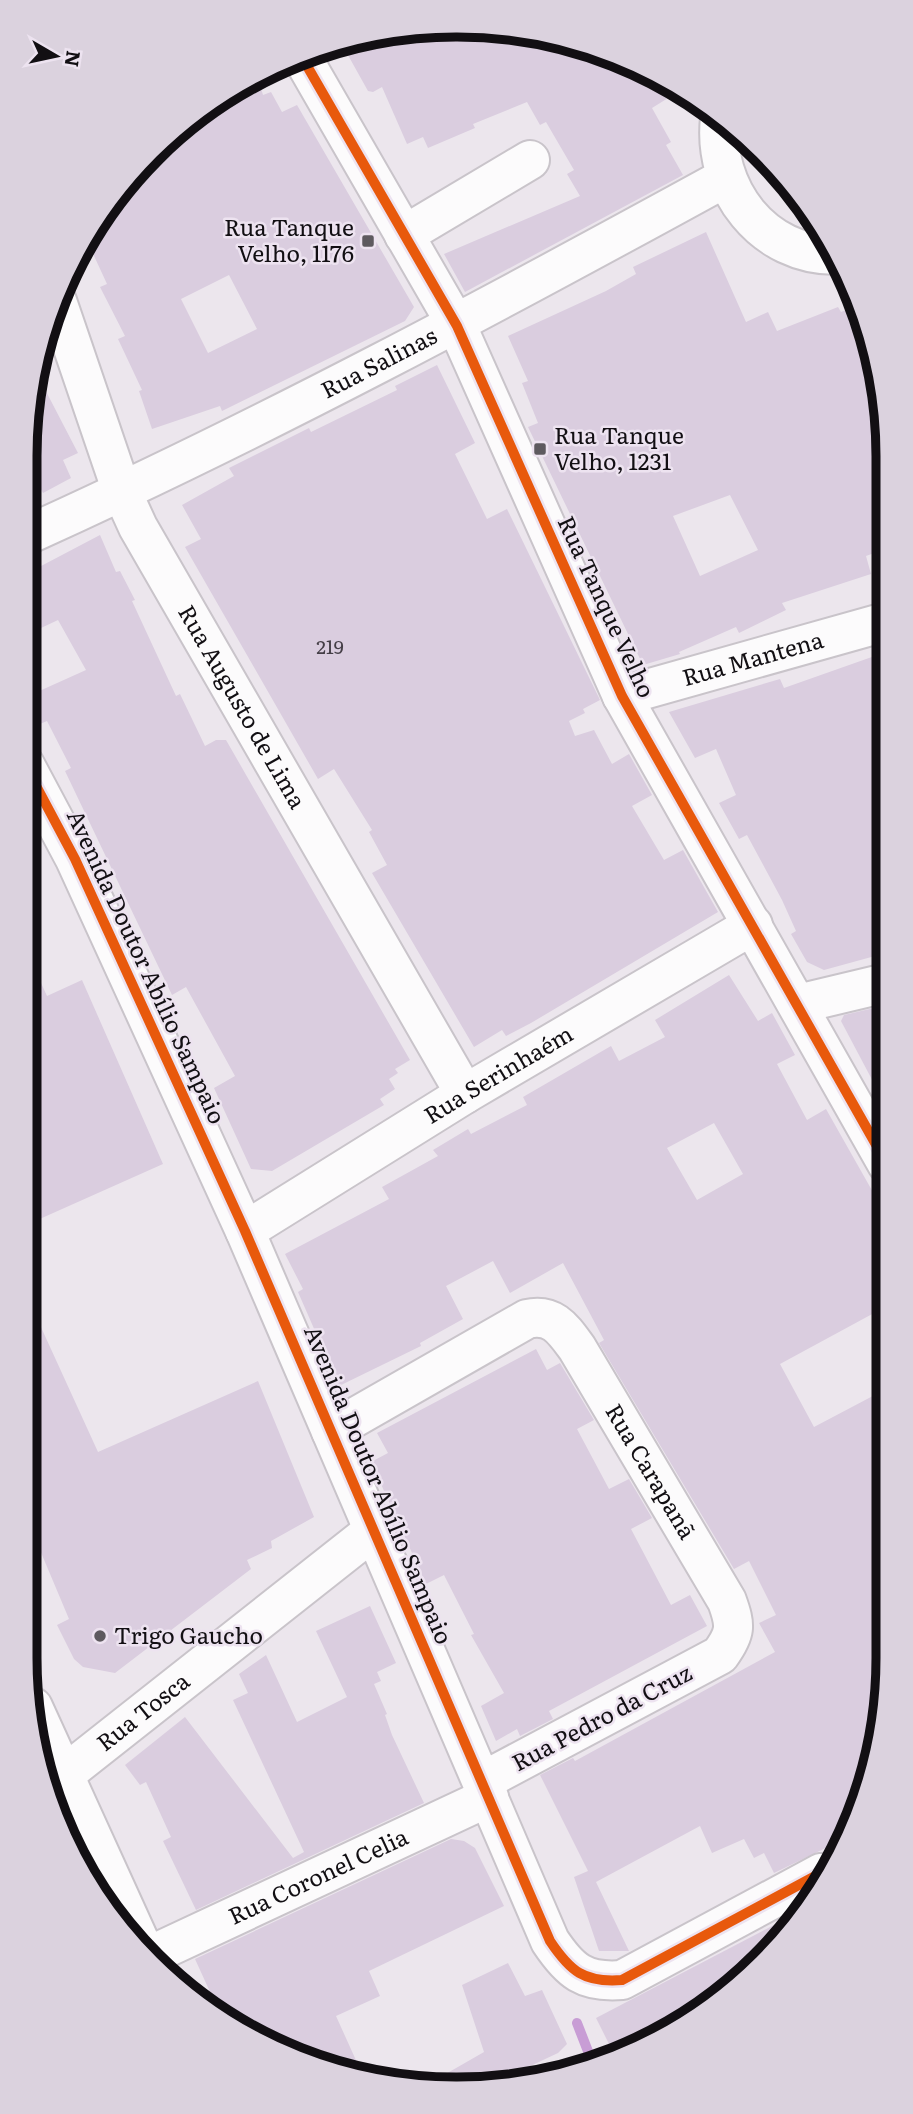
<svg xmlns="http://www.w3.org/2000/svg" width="913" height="2114" font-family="Literata,serif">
	<rect width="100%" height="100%" fill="#ece6ed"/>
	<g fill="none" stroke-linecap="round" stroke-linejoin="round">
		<polyline stroke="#c89dd5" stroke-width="10" points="577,2023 591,2059"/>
	</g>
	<g fill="#dacddf" fill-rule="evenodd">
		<polygon points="430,26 596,48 681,90 652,108 671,142 666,145 683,175 465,292 444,254 580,196 567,174 574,170 546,122 540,125 527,102 473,124 475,128 428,148 423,137 407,144 382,87 373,92 368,91 344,48"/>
		<path d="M257,75l6,20 8,-3 11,20 15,-7 117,202 -9,14 -183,90 -2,-5 -68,23 -13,-38 3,-1 -24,-51 7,-3 -25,-49 7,-3 -18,-39 43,-74zM229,275l28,54 -49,24 -27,-54z"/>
		<path d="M706,232l40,90 22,-10 9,19 61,-24 3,5 15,-6 29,94v149l-19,7 5,18 -89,29 4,7 -47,23 -3,-6 -57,25 1,2 -37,11 -115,-238 10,-4 -16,-40 6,-2 -20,-45 98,-45 30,-17 -3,-7zM730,495l28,55 -58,26 -27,-60z"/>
		<polygon points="437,365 475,443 455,454 487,519 507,509 600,700 583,709 585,713 569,721 575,736 594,730 612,764 629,754 652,795 632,806 664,860 683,850 718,912 531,1023 506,1036 502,1030 474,1047 372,873 387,865 369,832 372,830 334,769 318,779 185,547 201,539 182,505 234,476 229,468 309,428 311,432 397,390 395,386"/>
		<polygon points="38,376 78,453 63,460 71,478 43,493 38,484 24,491 24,456"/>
		<polygon points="100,535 116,572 120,571 135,600 132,601 176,696 180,694 205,746 216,740 226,740 410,1060 395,1069 398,1073 389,1079 395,1089 380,1099 384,1105 272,1171 251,1169 214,1088 235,1076 186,987 172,995 65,771 71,768 47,721 40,724 26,697 86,670 58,620 24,636 24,575"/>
		<polygon points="886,652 886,962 880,962 886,953 824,970 807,962 791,934 796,931 782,900 747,835 739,839 719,803 736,795 716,749 695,758 669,712 780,679 784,688"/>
		<polygon points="24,946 47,996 82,980 163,1164 24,1226"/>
		<path d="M729,975l29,46 14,-8 23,42 -18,9 30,56 19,-11 61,108v89l-107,58 34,63 74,-39v269l-23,140 -25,44 -66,32 -10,-20 -10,5 -10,-19 -32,14 -12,-27 -104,56 33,69h-30l-25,-74 14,-6 -48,-96 33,-17 2,3 200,-109 -16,-29 17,-8 -27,-54 -15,8 -135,-226 5,-3 -41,-77 -53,30 -17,-32 -47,25 17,33 -43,24 1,3 -82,40 -41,-94 5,-3 -18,-35 104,-55 -7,-12 56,-31 -5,-6 35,-21 3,5 56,-29 -4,-8 88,-51 8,15 46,-24 -10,-17zM714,1123l29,51 -46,26 -30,-52z"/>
		<polygon points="887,1005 887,1108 841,1021 844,1015"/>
		<polygon points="24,1290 98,1452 258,1381 314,1517 271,1541 272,1548 247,1560 251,1569 115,1673 83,1667 74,1659 57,1625 69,1619 24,1512"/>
		<polygon points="536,1349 547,1370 560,1363 594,1420 577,1429 609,1489 629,1479 652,1518 631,1529 671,1605 690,1595 707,1626 549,1711 553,1719 520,1736 517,1729 496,1741 481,1706 504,1693 471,1635 474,1634 444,1575 426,1584 371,1462 388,1453 377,1433"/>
		<polygon points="370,1606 396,1663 377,1672 381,1681 374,1684 387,1714 385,1715 392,1735 424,1803 196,1910 163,1841 171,1837 146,1782 140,1785 125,1765 185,1717 293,1858 304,1852 233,1700 248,1693 239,1674 266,1655 297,1722 347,1697 316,1631"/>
		<polygon points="451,1839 464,1841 475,1848 504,1906 369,1971 380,1996 336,2016 364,2078 240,2031 221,2016 195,1959"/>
		<polygon points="797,1913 782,1942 672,2032 613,2052 596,2018"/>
		<polygon points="508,1963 525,1996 542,1990 567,2044 558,2053 490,2085 430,2083 484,2052 462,1985"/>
	</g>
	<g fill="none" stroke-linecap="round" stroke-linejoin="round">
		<defs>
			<g id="minor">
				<polyline points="303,59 457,326 622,696 887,1164"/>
				<path d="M720,118c-8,71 43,138 117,137"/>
				<polyline points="404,235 530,160"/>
				<path id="s1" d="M57,301l65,191 16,35 327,567"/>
				<path id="s2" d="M25,536c239,-108 470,-232 700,-358"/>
				<path id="s3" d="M622,696l263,-74"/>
				<path d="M25,765l50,94 170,372 305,710c20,30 34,42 72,39l199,-107"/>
				<polyline points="798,1004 886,983"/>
				<path id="s4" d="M245,1231l220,-137 288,-169"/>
				<path id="s5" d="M331,1431l196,-112c26,-6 36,10 50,29l150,253c9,25 9,32 -7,54l-237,126"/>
				<path id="s6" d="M46,1789l328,-259"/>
				<path id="s7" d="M149,1956l340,-159"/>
			</g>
			<polyline id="major" points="33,1707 145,1953"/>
		</defs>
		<use href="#minor" stroke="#c9c4ca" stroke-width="42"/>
		<use href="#major" stroke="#c9c4ca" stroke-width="42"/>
		<use href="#minor" stroke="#fcfbfc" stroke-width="38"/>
		<use href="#major" stroke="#fcfbfc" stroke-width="38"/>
		<defs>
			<g id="cycleway">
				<polyline points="303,59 457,326 622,696 887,1164"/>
				<path d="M25,765l50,94 170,372 305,710c20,30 34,42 72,39l199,-107"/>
			</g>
		</defs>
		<use href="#cycleway" stroke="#ede3f0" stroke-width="15"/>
		<use href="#cycleway" stroke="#e8590c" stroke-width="10"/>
	</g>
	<g fill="#5e5a5f" stroke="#ede3f0" stroke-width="2.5">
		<rect x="361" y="234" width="14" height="14" rx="3.5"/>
		<rect x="533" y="442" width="14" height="14" rx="3.5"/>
		<circle cx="100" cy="1636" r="7"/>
	</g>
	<g text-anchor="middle" stroke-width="5" stroke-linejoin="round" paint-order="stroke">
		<g font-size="19" fill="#443e46">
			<text x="330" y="654">219</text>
		</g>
		<g font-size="23" fill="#120f13" stroke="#ede3f0" text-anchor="start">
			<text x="354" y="236" text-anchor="end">Rua Tanque<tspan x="354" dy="26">Velho, 1176</tspan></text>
			<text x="554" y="444">Rua Tanque<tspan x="554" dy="26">Velho, 1231</tspan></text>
			<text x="114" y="1644">Trigo Gaucho</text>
		</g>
		<g font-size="23" fill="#120f13" stroke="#ede3f0">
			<text dy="8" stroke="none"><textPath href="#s2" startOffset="394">Rua Salinas</textPath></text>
			<text transform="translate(606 607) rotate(65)" y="8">Rua Tanque Velho</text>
			<text dy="8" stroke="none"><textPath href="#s3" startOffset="136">Rua Mantena</textPath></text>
			<text dy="8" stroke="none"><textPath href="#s1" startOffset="448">Rua Augusto de Lima</textPath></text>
			<text transform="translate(146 967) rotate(65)" y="8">Avenida Doutor Abílio Sampaio</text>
			<text dy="8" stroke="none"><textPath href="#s4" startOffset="298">Rua Serinhaém</textPath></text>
			<text dy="8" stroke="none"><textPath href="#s5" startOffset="432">Rua Carapanã</textPath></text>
			<text transform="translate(378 1485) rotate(67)" y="8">Avenida Doutor Abílio Sampaio</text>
			<text dy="8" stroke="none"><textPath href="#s6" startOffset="124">Rua Tosca</textPath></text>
			<text transform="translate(602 1718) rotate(-28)" y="8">Rua Pedro da Cruz</text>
			<text dy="8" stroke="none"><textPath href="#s7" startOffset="187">Rua Coronel Celia</textPath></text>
		</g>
	</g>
	<path d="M0 0H913V2114H0ZM456 37H457A419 419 0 0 1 876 456V1658A419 419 0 0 1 457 2077H456A419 419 0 0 1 37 1658V456A419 419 0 0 1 456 37Z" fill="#dbd2de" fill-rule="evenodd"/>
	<path fill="none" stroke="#120f13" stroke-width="9" d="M456 37H457A419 419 0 0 1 876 456V1658A419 419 0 0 1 457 2077H456A419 419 0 0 1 37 1658V456A419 419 0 0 1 456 37Z"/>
	<g transform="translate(56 56) rotate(99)" stroke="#ede3f0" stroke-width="5" paint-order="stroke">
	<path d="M0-5L12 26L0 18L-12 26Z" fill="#120f13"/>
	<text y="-10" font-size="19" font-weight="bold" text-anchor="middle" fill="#120f13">N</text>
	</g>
</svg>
